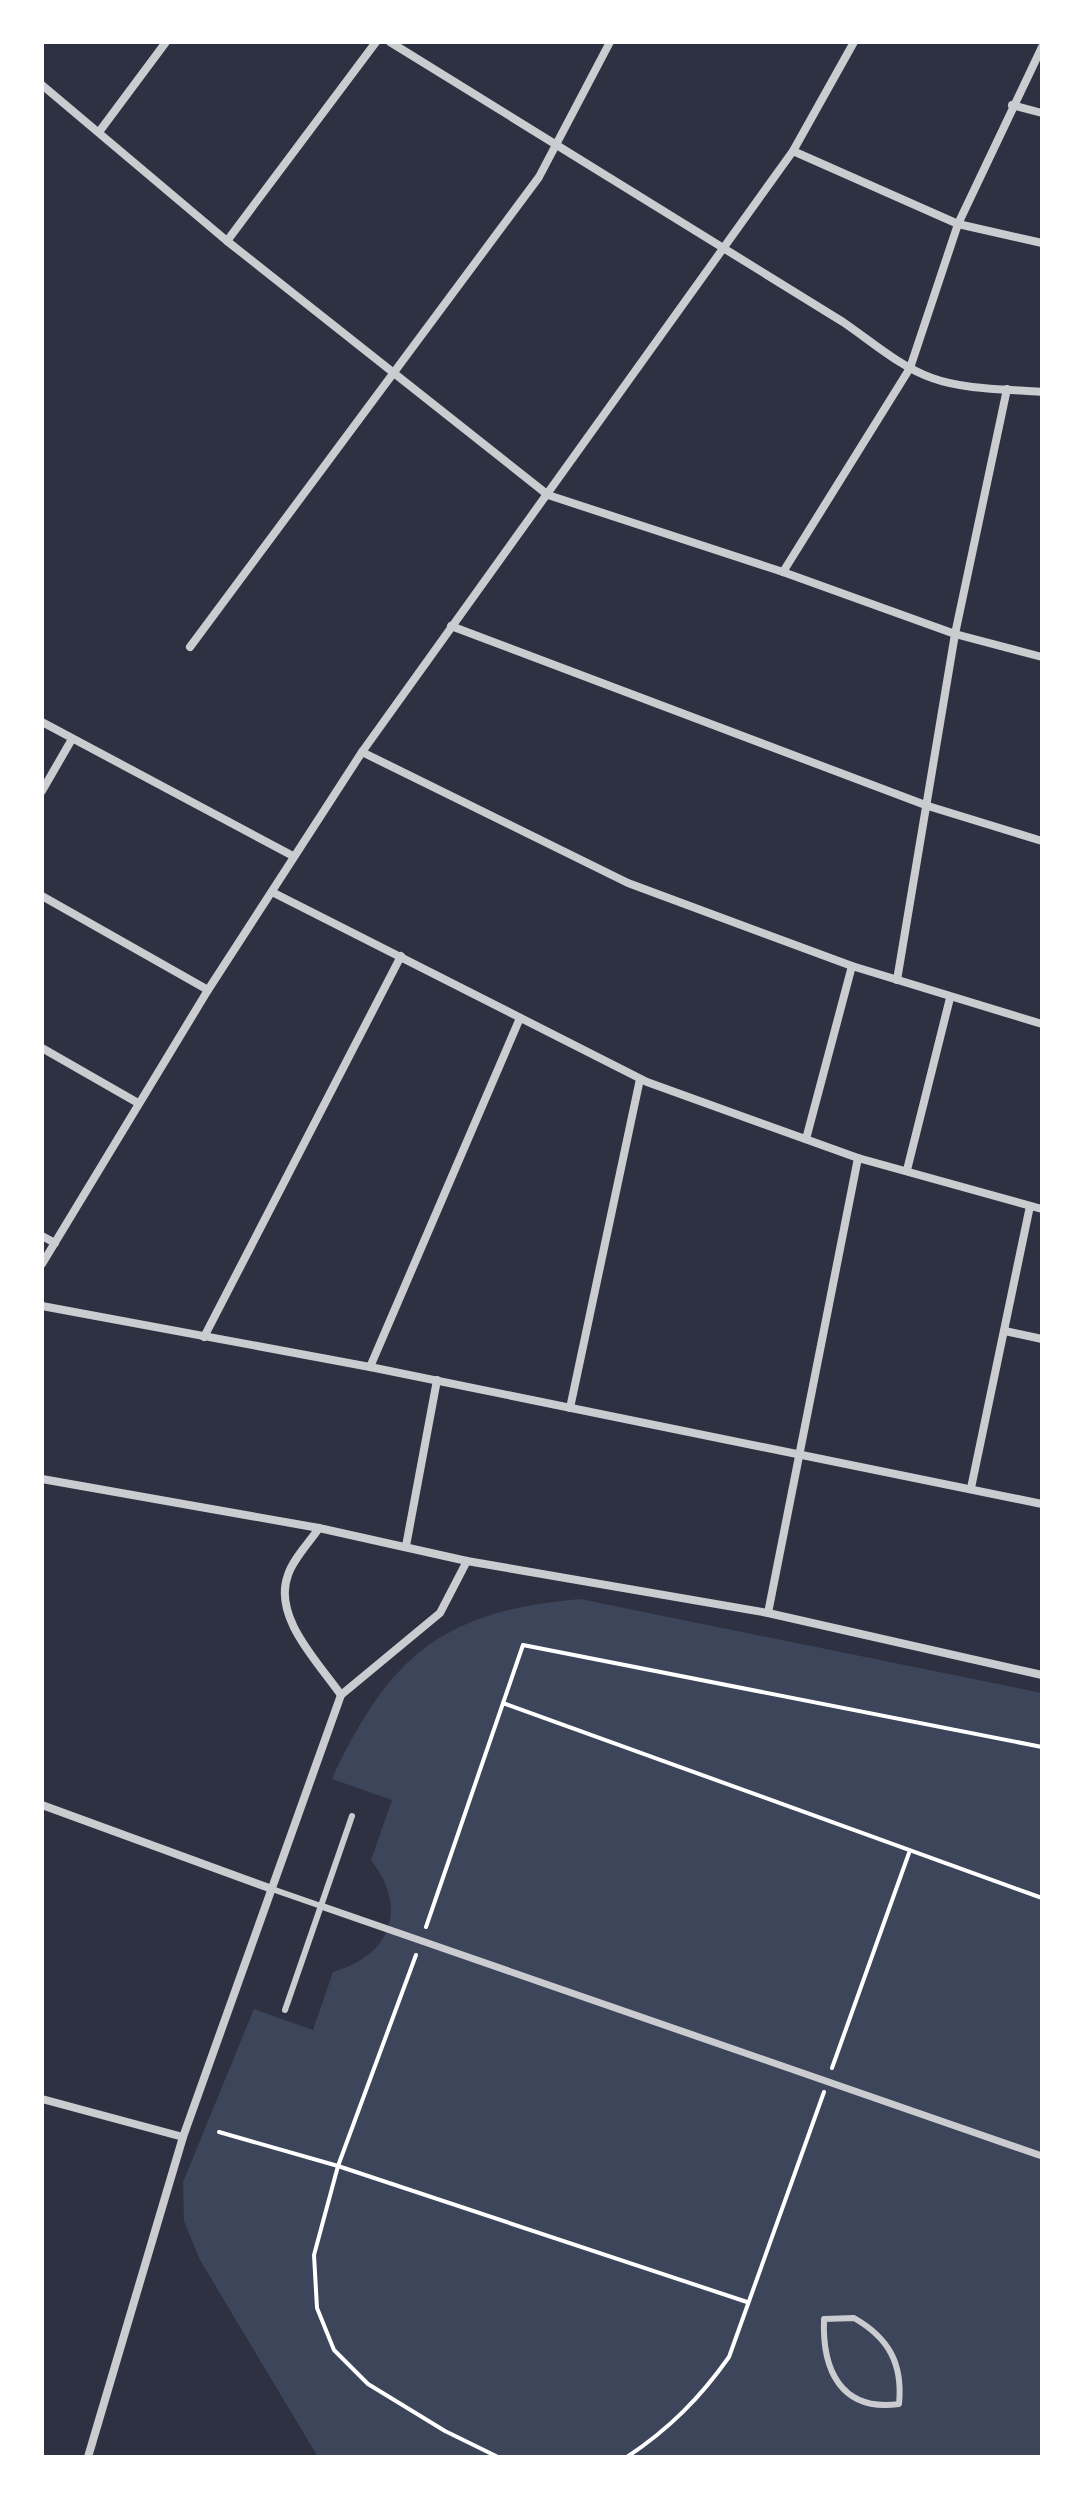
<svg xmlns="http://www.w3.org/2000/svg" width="1084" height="2499" font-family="Montserrat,sans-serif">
	<rect width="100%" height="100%" fill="#2d3142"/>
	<path fill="#3c4559" d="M580,1599l462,94v764h-724l-118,-197 -16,-39 -1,-39 71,-173 59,21 20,-58c59,-17 75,-64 38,-112l21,-60 -60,-21c57,-123 110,-168 248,-180z"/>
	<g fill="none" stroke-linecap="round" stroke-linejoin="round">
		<g stroke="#fff" stroke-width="4">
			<polyline points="503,1703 1042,1898"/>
			<polyline points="426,1927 523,1645 1042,1747"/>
			<polyline points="416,1955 338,2166 314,2255 317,2308 334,2350 368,2384 445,2431 498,2457"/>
			<polyline points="832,2068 909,1853"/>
			<polyline points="219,2132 338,2166 747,2302"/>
			<path d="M627,2457c42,-28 73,-59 102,-100l95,-265"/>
		</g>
		<g stroke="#caccd0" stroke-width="6">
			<polyline points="272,1889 321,1906"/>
			<polyline points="285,2010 352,1816"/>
			<path d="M854,2318c35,20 49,46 45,86 -58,8 -77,-34 -75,-85z"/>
		</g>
		<polyline stroke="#caccd0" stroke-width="7" points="321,1906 1042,2156"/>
		<g stroke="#caccd0" stroke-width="8">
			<path d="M390,42l453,280c28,19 57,45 89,56 33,12 75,11 110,14"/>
			<polyline points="42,85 227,241 548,495 783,572 955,634 1042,657"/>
			<polyline points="1012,105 1042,113"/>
			<polyline points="99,132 166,42"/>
			<polyline points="793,151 958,224 1042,243"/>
			<polyline points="227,241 376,42"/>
			<polyline points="783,572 910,368 958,224 1042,47"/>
			<polyline points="451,626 928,806 1042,841"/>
			<polyline points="190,647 539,177 610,42"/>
			<polyline points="42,722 293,856"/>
			<polyline points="362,752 628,883 852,966 1042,1024"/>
			<polyline points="42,791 72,739"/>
			<polyline points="272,892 647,1082 858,1158 1042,1209"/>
			<polyline points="42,896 208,990"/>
			<polyline points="897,980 955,634 1007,389"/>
			<polyline points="42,1048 138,1103"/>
			<polyline points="806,1139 852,966"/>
			<polyline points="907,1170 950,998"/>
			<polyline points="42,1236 55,1243"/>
			<polyline points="42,1264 208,990 362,752 793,151 854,42"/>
			<polyline points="42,1306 370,1367 1042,1504"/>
			<polyline points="1005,1331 1042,1339"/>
			<polyline points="204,1337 401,956"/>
			<polyline points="370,1367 520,1018"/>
			<polyline points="570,1408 640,1079"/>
			<polyline points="42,1479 319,1528 467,1561 768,1613 1042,1675"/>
			<polyline points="971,1488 1030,1206"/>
			<path d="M319,1528c-10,15 -26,31 -31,47 -16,42 31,88 53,120"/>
			<polyline points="406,1546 437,1380"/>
			<polyline points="768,1613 858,1158"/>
			<polyline points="42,1805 272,1889"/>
			<polyline points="42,2099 183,2137"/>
			<polyline points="88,2457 183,2137 341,1695 440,1613 467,1561"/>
		</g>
	</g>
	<rect width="1084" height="2499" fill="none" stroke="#ffffff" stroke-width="88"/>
</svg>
